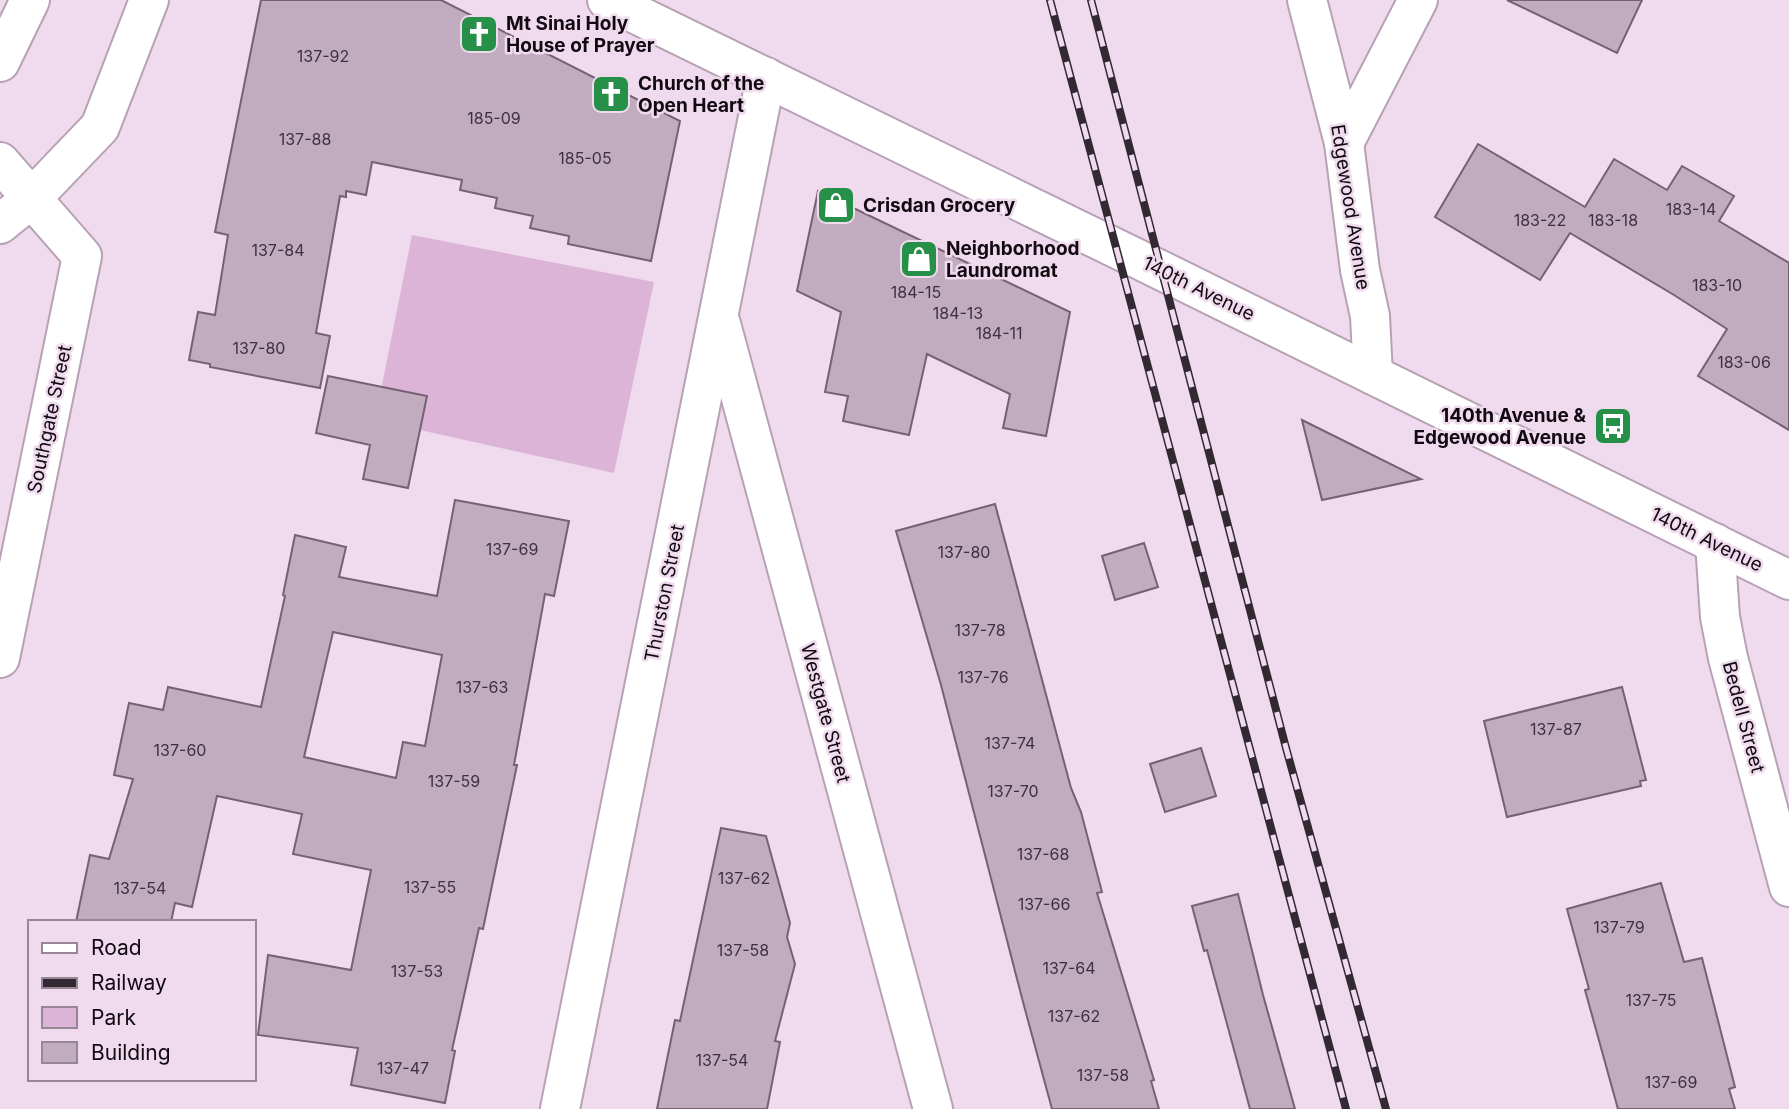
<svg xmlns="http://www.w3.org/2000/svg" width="1789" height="1109" font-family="Inter,sans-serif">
	<rect width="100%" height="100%" fill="#f0daed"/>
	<polygon fill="#dcb4d8" points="412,235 654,282 614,473 375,420"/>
	<g fill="#c1acbf" stroke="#756173" stroke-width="2" fill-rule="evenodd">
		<polygon points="261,0 441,0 680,121 651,261 568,244 569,236 530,228 533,216 495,208 497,198 460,190 462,180 372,162 366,195 346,191 346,197 340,196 316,333 330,336 320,388 210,367 210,364 189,360 198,312 215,315 228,235 215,232"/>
		<polygon points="1507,0 1642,0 1617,53"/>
		<polygon points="1478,144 1585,207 1614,159 1667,190 1682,166 1734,196 1719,221 1789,263 1789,430 1698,376 1727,329 1674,295 1570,233 1540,280 1435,217"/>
		<polygon points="818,191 1070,312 1046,436 1003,428 1010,394 927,354 909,435 843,421 848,396 825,392 841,312 797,291"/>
		<polygon points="328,376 427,396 408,488 363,479 370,445 316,433"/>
		<polygon points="1302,420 1421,479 1322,500"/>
		<path d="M455,500l114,21 -15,75 -9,-2 -31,171h3l-34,164 -4,-1 -27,122 3,1 -10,52 -94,-18 7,-37 -100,-13 10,-80 83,15 20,-100 -78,-16 9,-40 -85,-18 -25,111 -17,-4 -4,19h-95l14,-67 19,4 24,-80 -19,-4 15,-72 34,7 5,-23 93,20 24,-111 -2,-1 12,-60 51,12 -7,30 98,19zM333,632l109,23 -17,91 -22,-4 -7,36 -92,-21z"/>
		<polygon points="995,504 1071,788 1081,812 1102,892 1097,893 1154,1080 1151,1081 1159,1109 1052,1109 1023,1002 941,685 896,531"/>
		<polygon points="1144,543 1158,587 1115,600 1102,556"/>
		<polygon points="1622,687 1646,780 1640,781 1641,786 1507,817 1484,721"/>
		<polygon points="1201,748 1216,796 1165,812 1150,764"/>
		<polygon points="721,828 766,836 790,923 787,937 795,964 775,1041 780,1042 767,1109 657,1109 675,1020 680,1021"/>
		<polygon points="1661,883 1684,962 1702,958 1735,1087 1729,1089 1735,1109 1618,1109 1585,990 1589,989 1567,909"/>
		<polygon points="1238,894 1263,995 1295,1109 1250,1109 1207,950 1204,951 1192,906"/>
	</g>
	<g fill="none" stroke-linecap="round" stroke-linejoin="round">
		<defs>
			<g id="minor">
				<polyline points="607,0 1142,261 1789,580"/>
				<polyline points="1307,0 1344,143 1360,270 1370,316 1373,375"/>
				<polyline points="0,62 30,0"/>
				<polyline points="1344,143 1418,0"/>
				<polyline points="0,162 82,256 0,658"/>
				<polyline points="0,224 31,199 100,127 149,0"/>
				<polyline points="721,324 933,1109"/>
				<polyline points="1715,543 1720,617 1728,658 1789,887"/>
				<polyline points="560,1109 766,77"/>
			</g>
		</defs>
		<use href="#minor" stroke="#b7a2b5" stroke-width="42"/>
		<use href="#minor" stroke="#fff" stroke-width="38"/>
		<defs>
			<g id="rail">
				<polyline points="1050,0 1346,1109"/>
				<polyline points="1091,0 1286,748 1386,1109"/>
			</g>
		</defs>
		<use href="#rail" stroke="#322932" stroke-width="8"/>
		<use href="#rail" stroke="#f0daed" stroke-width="5" stroke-dasharray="16" stroke-linecap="butt"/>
	</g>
	<defs>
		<symbol id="church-square" viewBox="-11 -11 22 22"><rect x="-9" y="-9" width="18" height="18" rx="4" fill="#269048" stroke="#f0daed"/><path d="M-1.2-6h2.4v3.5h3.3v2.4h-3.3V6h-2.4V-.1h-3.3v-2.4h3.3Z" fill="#fff"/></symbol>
		<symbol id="shop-square" viewBox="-11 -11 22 22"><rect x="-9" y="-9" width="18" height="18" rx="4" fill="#269048" stroke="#f0daed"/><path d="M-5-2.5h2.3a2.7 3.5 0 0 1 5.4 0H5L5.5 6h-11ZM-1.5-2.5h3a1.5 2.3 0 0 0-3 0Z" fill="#fff"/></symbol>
		<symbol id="bus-square" viewBox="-11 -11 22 22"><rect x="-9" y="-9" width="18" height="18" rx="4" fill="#269048" stroke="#f0daed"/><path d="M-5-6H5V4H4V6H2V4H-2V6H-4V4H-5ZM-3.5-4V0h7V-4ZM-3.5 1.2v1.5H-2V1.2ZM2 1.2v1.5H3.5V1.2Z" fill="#fff"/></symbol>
	</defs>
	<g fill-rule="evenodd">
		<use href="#church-square" x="457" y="12" width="44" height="44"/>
		<use href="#church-square" x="589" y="72" width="44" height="44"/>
		<use href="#shop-square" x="814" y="183" width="44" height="44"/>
		<use href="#shop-square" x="897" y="237" width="44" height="44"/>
		<use href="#bus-square" x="1591" y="404" width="44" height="44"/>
	</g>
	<g text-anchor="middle" stroke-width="5" stroke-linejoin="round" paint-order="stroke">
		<g font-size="16" fill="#3d323c">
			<text x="323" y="62">137-92</text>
			<text x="494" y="124">185-09</text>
			<text x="305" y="145">137-88</text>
			<text x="585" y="164">185-05</text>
			<text x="1691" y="215">183-14</text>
			<text x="1540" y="226">183-22</text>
			<text x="1613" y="226">183-18</text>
			<text x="278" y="256">137-84</text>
			<text x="1717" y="291">183-10</text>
			<text x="916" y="298">184-15</text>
			<text x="958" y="319">184-13</text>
			<text x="999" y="339">184-11</text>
			<text x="259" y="354">137-80</text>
			<text x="1744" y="368">183-06</text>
			<text x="512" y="555">137-69</text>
			<text x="964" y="558">137-80</text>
			<text x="980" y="636">137-78</text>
			<text x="983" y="683">137-76</text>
			<text x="482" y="693">137-63</text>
			<text x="1556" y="735">137-87</text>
			<text x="1010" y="749">137-74</text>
			<text x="180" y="756">137-60</text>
			<text x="454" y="787">137-59</text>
			<text x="1013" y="797">137-70</text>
			<text x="1043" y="860">137-68</text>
			<text x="744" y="884">137-62</text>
			<text x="430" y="893">137-55</text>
			<text x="140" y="894">137-54</text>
			<text x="1044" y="910">137-66</text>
			<text x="1619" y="933">137-79</text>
			<text x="743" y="956">137-58</text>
			<text x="1069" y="974">137-64</text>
			<text x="417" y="977">137-53</text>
			<text x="1651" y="1006">137-75</text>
			<text x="1074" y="1022">137-62</text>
			<text x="722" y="1066">137-54</text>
			<text x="403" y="1074">137-47</text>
			<text x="1103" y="1081">137-58</text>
			<text x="1671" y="1088">137-69</text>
		</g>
		<g font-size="19" font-weight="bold" fill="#110a11" stroke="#f0daed" text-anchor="start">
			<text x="506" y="30">Mt Sinai Holy<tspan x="506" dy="22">House of Prayer</tspan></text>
			<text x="638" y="90">Church of the<tspan x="638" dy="22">Open Heart</tspan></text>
			<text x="863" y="212">Crisdan Grocery</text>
			<text x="946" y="255">Neighborhood<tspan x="946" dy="22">Laundromat</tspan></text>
			<text x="1586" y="422" text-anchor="end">140th Avenue &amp;<tspan x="1586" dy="22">Edgewood Avenue</tspan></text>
		</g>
		<g font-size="19" fill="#110a11" stroke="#f0daed">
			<text transform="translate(1351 207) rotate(81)" y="7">Edgewood Avenue</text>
			<text transform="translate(1199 288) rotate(26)" y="7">140th Avenue</text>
			<text transform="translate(49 419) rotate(-78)" y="7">Southgate Street</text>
			<text transform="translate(1707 539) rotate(26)" y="7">140th Avenue</text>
			<text transform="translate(664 593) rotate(-79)" y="7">Thurston Street</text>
			<text transform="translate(826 713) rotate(75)" y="7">Westgate Street</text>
			<text transform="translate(1744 717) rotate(75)" y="7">Bedell Street</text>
		</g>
	</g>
	<rect x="28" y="920" width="228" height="161" fill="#f0daed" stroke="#978795" stroke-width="2"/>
	<rect x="42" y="943" width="35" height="10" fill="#ffffff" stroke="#978795" stroke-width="2"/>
	<text x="91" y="955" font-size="21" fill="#110a11">Road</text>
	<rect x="42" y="978" width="35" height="10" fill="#322932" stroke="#978795" stroke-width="2"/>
	<text x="91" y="990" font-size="21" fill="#110a11">Railway</text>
	<rect x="42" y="1007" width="35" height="21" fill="#dcb4d8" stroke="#978795" stroke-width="2"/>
	<text x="91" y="1025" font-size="21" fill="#110a11">Park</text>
	<rect x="42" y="1042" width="35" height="21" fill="#c1acbf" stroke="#978795" stroke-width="2"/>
	<text x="91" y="1060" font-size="21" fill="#110a11">Building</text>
</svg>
